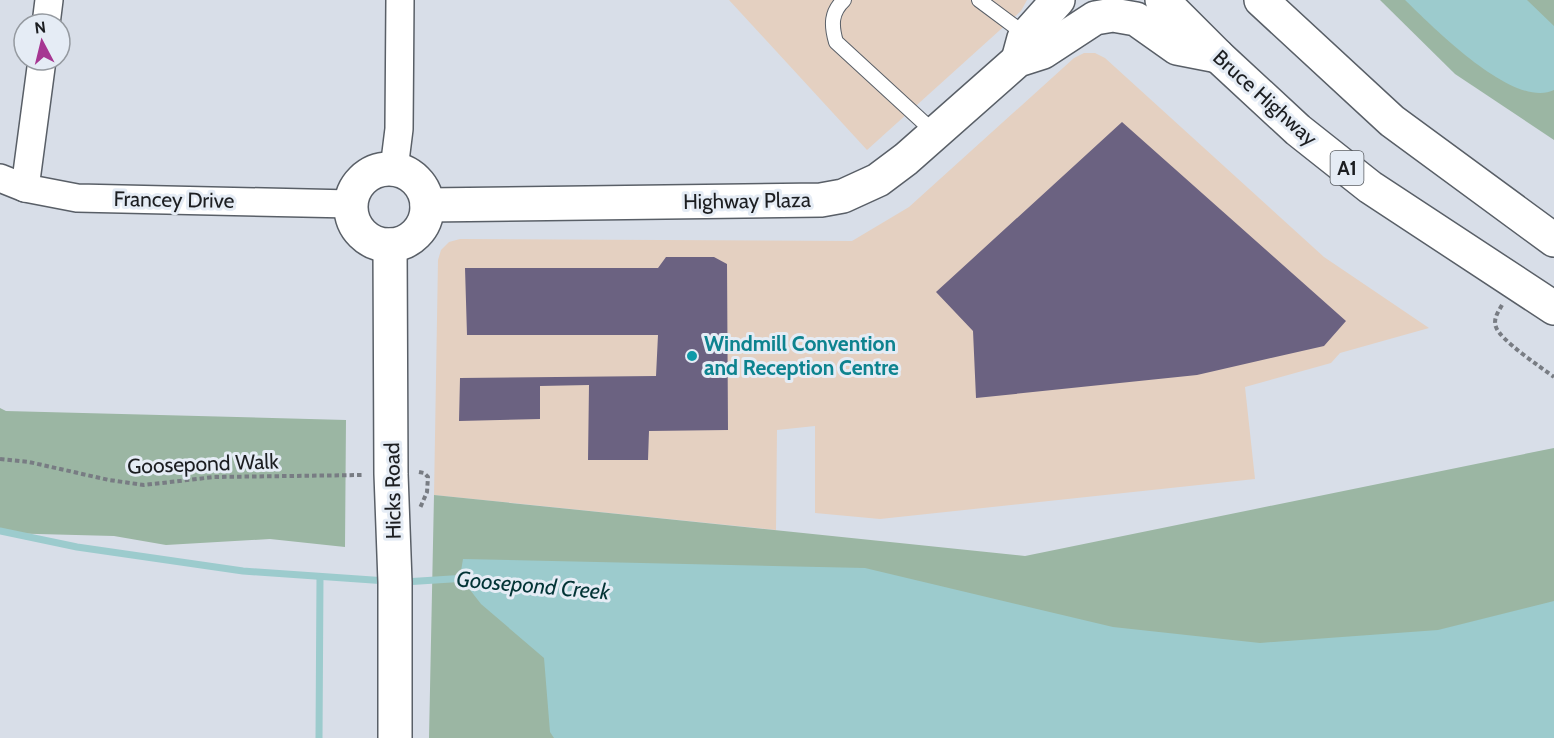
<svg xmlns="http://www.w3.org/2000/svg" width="1554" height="738" font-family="Cabin,sans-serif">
	<rect width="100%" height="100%" fill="#d8dee8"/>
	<g fill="#e4d0c1">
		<polygon points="729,0 1027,0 1021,11 867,150"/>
		<polygon points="1084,53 1095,53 1105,58 1324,257 1429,328 1340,353 1331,363 1245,387 1255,479 880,519 815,513 815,426 777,430 776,530 434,495 438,260 441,250 449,242 460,239 852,241 909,207 1074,58"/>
	</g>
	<g fill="#9bb6a3">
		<polygon points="1380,0 1554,0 1554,140 1455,74"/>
		<polygon points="0,408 6,411 346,420 345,547 270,539 166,545 114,536 0,533"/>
		<polygon points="1554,448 1554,738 429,738 434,495 1025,556"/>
	</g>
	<g fill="#9ccbcd">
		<path d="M1405,0h122l27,26v64c-40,20 -122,-64 -149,-90z"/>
		<polygon points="463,559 865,568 1113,627 1260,643 1438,630 1554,601 1554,738 554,738 550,732 544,658 481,604 460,577"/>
	</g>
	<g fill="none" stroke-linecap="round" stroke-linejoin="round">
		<g stroke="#9ccbcd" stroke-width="7">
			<polyline points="0,531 77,547 243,571 387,581"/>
			<polyline points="404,582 467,578"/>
			<polyline points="319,738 320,577"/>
		</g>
	</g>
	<g fill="#6b6281">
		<polygon points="1122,122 1346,321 1324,346 1197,375 976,398 973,331 936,292"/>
		<polygon points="666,257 714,257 727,264 728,430 649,431 648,460 588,460 589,385 540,386 540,419 459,421 460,378 656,376 658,335 467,335 465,268 658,268"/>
	</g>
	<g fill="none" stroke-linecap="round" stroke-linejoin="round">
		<defs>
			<g id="lane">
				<path d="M844,0c-13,12 -13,25 -8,42l99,91"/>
				<polyline points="979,0 1026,35"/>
			</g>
			<g id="street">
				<polyline points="46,24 49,0"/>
				<polyline points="394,169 399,129 400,0"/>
				<polyline points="0,178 25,188 77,198 351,204"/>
				<polyline points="25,188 42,60"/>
			</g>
			<g id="secondary">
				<polyline points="1018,60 1024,38 1058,0"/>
				<circle cx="389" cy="207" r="38"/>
				<polyline points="427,205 821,200 843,196 878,180 906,159 1018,60 1043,52 1095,18 1113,15 1136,19 1177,48 1218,56"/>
				<polyline points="390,245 391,474 395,582 395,738"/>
			</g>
			<g id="highway">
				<polyline points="1162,0 1218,56 1298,130 1370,187 1554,308"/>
				<polyline points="1261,0 1392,121 1554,240"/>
			</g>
		</defs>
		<use href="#lane" stroke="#595f67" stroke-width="16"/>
		<use href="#street" stroke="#595f67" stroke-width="30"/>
		<use href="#secondary" stroke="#595f67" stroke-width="36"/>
		<use href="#highway" stroke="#595f67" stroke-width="36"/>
		<g stroke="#787c83" stroke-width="4" stroke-dasharray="4.5 3" stroke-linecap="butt">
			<path d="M1502,305c-4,7 -9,14 -6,22 4,13 46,41 58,50"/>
			<polyline points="0,459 29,462 109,480 144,485 214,477 363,475"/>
			<polyline points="419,472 424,473 428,477 427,492 420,508"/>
		</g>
		<use href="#lane" stroke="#fff" stroke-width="14"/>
		<use href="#street" stroke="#fff" stroke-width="27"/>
		<use href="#secondary" stroke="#fff" stroke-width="33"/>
		<use href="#highway" stroke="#fff" stroke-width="33"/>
	</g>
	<circle fill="#0f9aa8" stroke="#e5ecf5" stroke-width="2" cx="692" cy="356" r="6"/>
	<g text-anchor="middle" stroke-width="6" stroke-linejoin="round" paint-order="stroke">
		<rect fill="#e5ecf5" stroke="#585c61" stroke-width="1.5" x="1330.5" y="151" width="33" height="34" rx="4.5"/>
		<g font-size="20" font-weight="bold" fill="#1c1e21">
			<text x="1347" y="175">A1</text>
		</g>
		<g font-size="21" fill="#1c1e21" stroke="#e5ecf5">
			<text transform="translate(1265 98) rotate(42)" y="7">Bruce Highway</text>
			<text transform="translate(174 200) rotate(1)" y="7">Francey Drive</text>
			<text transform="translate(747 201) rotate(-1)" y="7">Highway Plaza</text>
			<text transform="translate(203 464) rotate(-2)" y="7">Goosepond Walk</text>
			<text transform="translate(393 491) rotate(-91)" y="7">Hicks Road</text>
		</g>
		<g font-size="21" font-weight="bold" fill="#0d838f" stroke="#e5ecf5" text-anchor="start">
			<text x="704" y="351">Windmill Convention<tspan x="704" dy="24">and Reception Centre</tspan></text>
		</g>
		<g font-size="22" font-style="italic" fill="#033436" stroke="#e5ecf5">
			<text transform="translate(533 585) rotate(5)" y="8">Goosepond Creek</text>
		</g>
	</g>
	<g transform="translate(42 42) rotate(353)"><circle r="28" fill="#e5ecf5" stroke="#959aa0" stroke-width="1.5"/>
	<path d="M0-4.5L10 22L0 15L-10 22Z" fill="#a63692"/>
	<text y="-9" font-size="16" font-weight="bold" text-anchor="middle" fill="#1c1e21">N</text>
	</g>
</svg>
